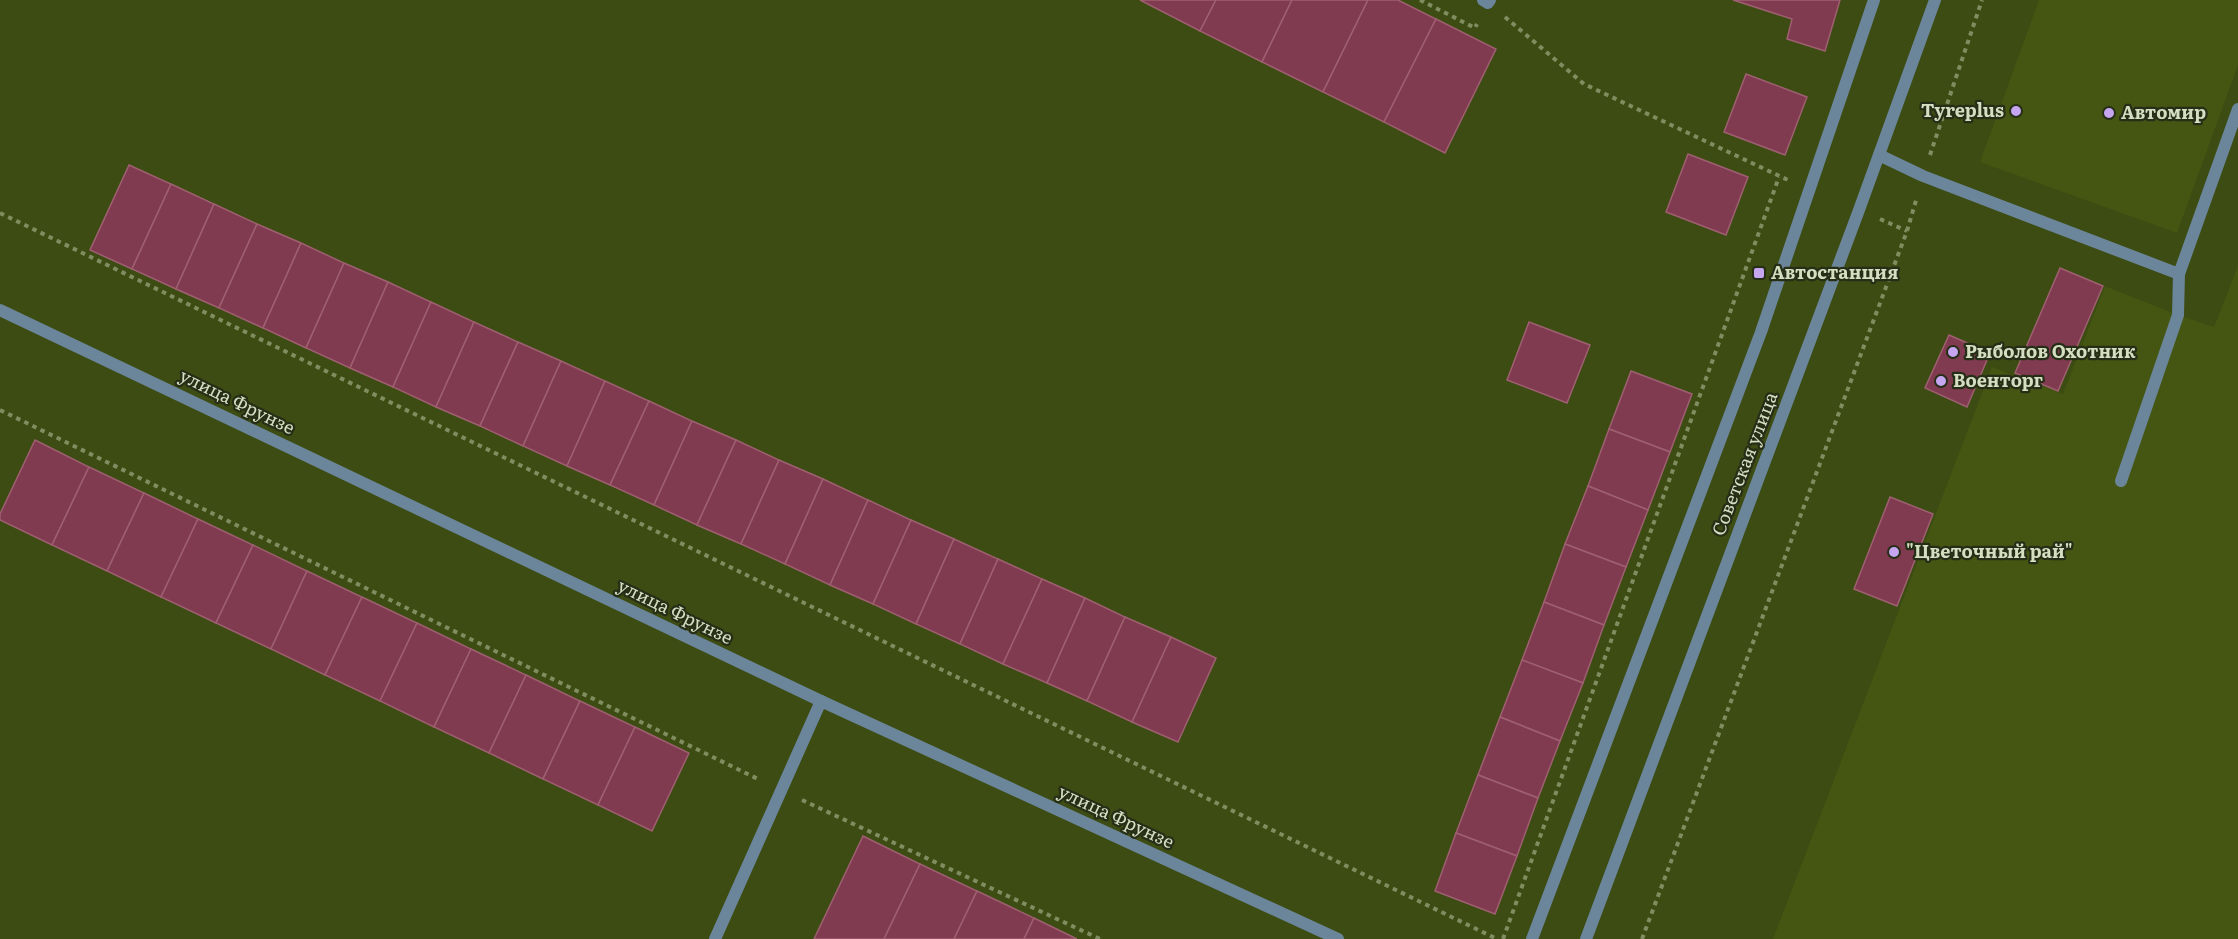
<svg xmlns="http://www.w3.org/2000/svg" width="2238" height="939" font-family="Literata,serif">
	<rect width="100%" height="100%" fill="#3c4c12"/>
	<g fill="#445612">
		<polygon points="2039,0 2238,0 2238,65 2177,233 1980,162"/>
		<polygon points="2238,266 2238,939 1773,939 1992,367 2063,394 2105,286 2178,315 2214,327"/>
	</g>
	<g fill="#813b50" stroke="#9e6070" stroke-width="1.5">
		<polygon points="1140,0 1216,0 1200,31"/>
		<polygon points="1216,0 1292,0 1262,62 1200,31"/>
		<polygon points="1292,0 1368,0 1323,92 1262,62"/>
		<polygon points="1368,0 1398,0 1436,19 1384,122 1323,92"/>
		<polygon points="1733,0 1840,0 1825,51 1787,39 1792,19"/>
		<polygon points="1436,19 1496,49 1445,153 1384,122"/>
		<polygon points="1746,74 1807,97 1785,155 1724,132"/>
		<polygon points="1688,154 1748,177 1726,235 1666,212"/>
		<polygon points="129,165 171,184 132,269 90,250"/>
		<polygon points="171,184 214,204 176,289 132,269"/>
		<polygon points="214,204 257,224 219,308 176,289"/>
		<polygon points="257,224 301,243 263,328 219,308"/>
		<polygon points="301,243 344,263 306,348 263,328"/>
		<polygon points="344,263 388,282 350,368 306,348"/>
		<polygon points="2060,268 2103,286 2058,391 2015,373"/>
		<polygon points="388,282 431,302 393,387 350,368"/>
		<polygon points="431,302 474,322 436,407 393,387"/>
		<polygon points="474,322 518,342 480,426 436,407"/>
		<polygon points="1529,322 1590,345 1567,403 1507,380"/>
		<polygon points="1949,335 1990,353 1967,407 1925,388"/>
		<polygon points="518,342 561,361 523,446 480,426"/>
		<polygon points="561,361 605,381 567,466 523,446"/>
		<polygon points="1631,371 1692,394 1670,452 1609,429"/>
		<polygon points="605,381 649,401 610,485 567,466"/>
		<polygon points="649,401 692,421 654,505 610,485"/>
		<polygon points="692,421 736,440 697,525 654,505"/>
		<polygon points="1609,429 1670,452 1648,510 1588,486"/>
		<polygon points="35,440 89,467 52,545 0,520 0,514"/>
		<polygon points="736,440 779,460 741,544 697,525"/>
		<polygon points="779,460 823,479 785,564 741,544"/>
		<polygon points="89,467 144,493 107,571 52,545"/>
		<polygon points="823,479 868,500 830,585 785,564"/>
		<polygon points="1588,486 1648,510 1626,567 1565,544"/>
		<polygon points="144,493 198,519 161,597 107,571"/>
		<polygon points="1890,497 1933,514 1897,606 1854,589"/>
		<polygon points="868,500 911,520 873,604 830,585"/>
		<polygon points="198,519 253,545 216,623 161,597"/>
		<polygon points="911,520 954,539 916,624 873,604"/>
		<polygon points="954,539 998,559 960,644 916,624"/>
		<polygon points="1565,544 1626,567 1604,625 1544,602"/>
		<polygon points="253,545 307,571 271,649 216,623"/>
		<polygon points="998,559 1042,579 1003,664 960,644"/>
		<polygon points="307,571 362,597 325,675 271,649"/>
		<polygon points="1042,579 1085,598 1047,683 1003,664"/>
		<polygon points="362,597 417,623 380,701 325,675"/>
		<polygon points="1085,598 1125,617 1087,701 1047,683"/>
		<polygon points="1544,602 1604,625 1583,683 1522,660"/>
		<polygon points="1125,617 1171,637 1132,722 1087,701"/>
		<polygon points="417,623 471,649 434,727 380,701"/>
		<polygon points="1171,637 1216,658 1178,742 1132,722"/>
		<polygon points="471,649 526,675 489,753 434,727"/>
		<polygon points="1522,660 1583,683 1560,741 1500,717"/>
		<polygon points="526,675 580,701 543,779 489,753"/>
		<polygon points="580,701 635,727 598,805 543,779"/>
		<polygon points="1500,717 1560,741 1538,798 1478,775"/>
		<polygon points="635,727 689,753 652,831 598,805"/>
		<polygon points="1478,775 1538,798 1517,856 1456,833"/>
		<polygon points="1456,833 1517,856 1495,914 1435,891"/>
		<polygon points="863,836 920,864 884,939 814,939"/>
		<polygon points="920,864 977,891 954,939 884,939"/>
		<polygon points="977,891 1034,918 1024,939 954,939"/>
		<polygon points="1034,918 1077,939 1024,939"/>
	</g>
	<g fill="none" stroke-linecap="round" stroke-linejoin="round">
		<g stroke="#7f8d60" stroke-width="4" stroke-dasharray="4.5 4.5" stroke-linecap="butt">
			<polyline points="1420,0 1475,28 1477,24"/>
			<polyline points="1505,17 1584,84 1788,180"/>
			<polyline points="1930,155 1982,0"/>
			<polyline points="0,213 1497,939"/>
			<polyline points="1880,219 1907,231"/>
			<polyline points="0,410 760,780"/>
			<polyline points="802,800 1100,939"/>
			<polyline points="1503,939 1779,177"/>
			<polyline points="1642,939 1907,231 1917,197"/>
		</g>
		<g stroke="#6b859a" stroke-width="12">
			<polyline points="1879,155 1923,176 2179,274 2238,109"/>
			<polyline points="2121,481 2178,315 2179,274"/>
			<polyline points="715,939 821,701"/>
		</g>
		<g stroke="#6b859a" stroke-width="12">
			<polyline points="1483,0 1488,3 1490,0"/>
			<polyline points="0,310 821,701 1338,939"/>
		</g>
		<g stroke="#6b859a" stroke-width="12">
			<polyline points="1532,939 1761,332 1874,0"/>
			<polyline points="1586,939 1859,210 1935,0"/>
		</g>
	</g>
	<g fill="#c6a6f0" stroke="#272e17" stroke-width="2">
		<circle cx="2016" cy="111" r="6"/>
		<circle cx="2109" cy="113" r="6"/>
		<rect x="1753" y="267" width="12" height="12" rx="3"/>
		<circle cx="1953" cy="352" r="6"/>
		<circle cx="1941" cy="381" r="6"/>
		<circle cx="1894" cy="552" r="6"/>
	</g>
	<g text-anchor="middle" stroke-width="4.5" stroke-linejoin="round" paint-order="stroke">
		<g font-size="18" font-weight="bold" fill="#d4dec1" stroke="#272e17" text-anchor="start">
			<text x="2004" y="117" text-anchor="end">Tyreplus</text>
			<text x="2121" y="119">Автомир</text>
			<text x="1771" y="279">Автостанция</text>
			<text x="1965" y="358">Рыболов Охотник</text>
			<text x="1953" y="387">Военторг</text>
			<text x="1906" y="558">"Цветочный рай"</text>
		</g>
		<g font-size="18" fill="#d4dec1" stroke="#272e17">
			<text transform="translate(237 402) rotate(26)" y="6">улица Фрунзе</text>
			<text transform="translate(1745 464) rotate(-69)" y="6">Советская улица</text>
			<text transform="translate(675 612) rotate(26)" y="6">улица Фрунзе</text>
			<text transform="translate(1116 817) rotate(25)" y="6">улица Фрунзе</text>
		</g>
	</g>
</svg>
